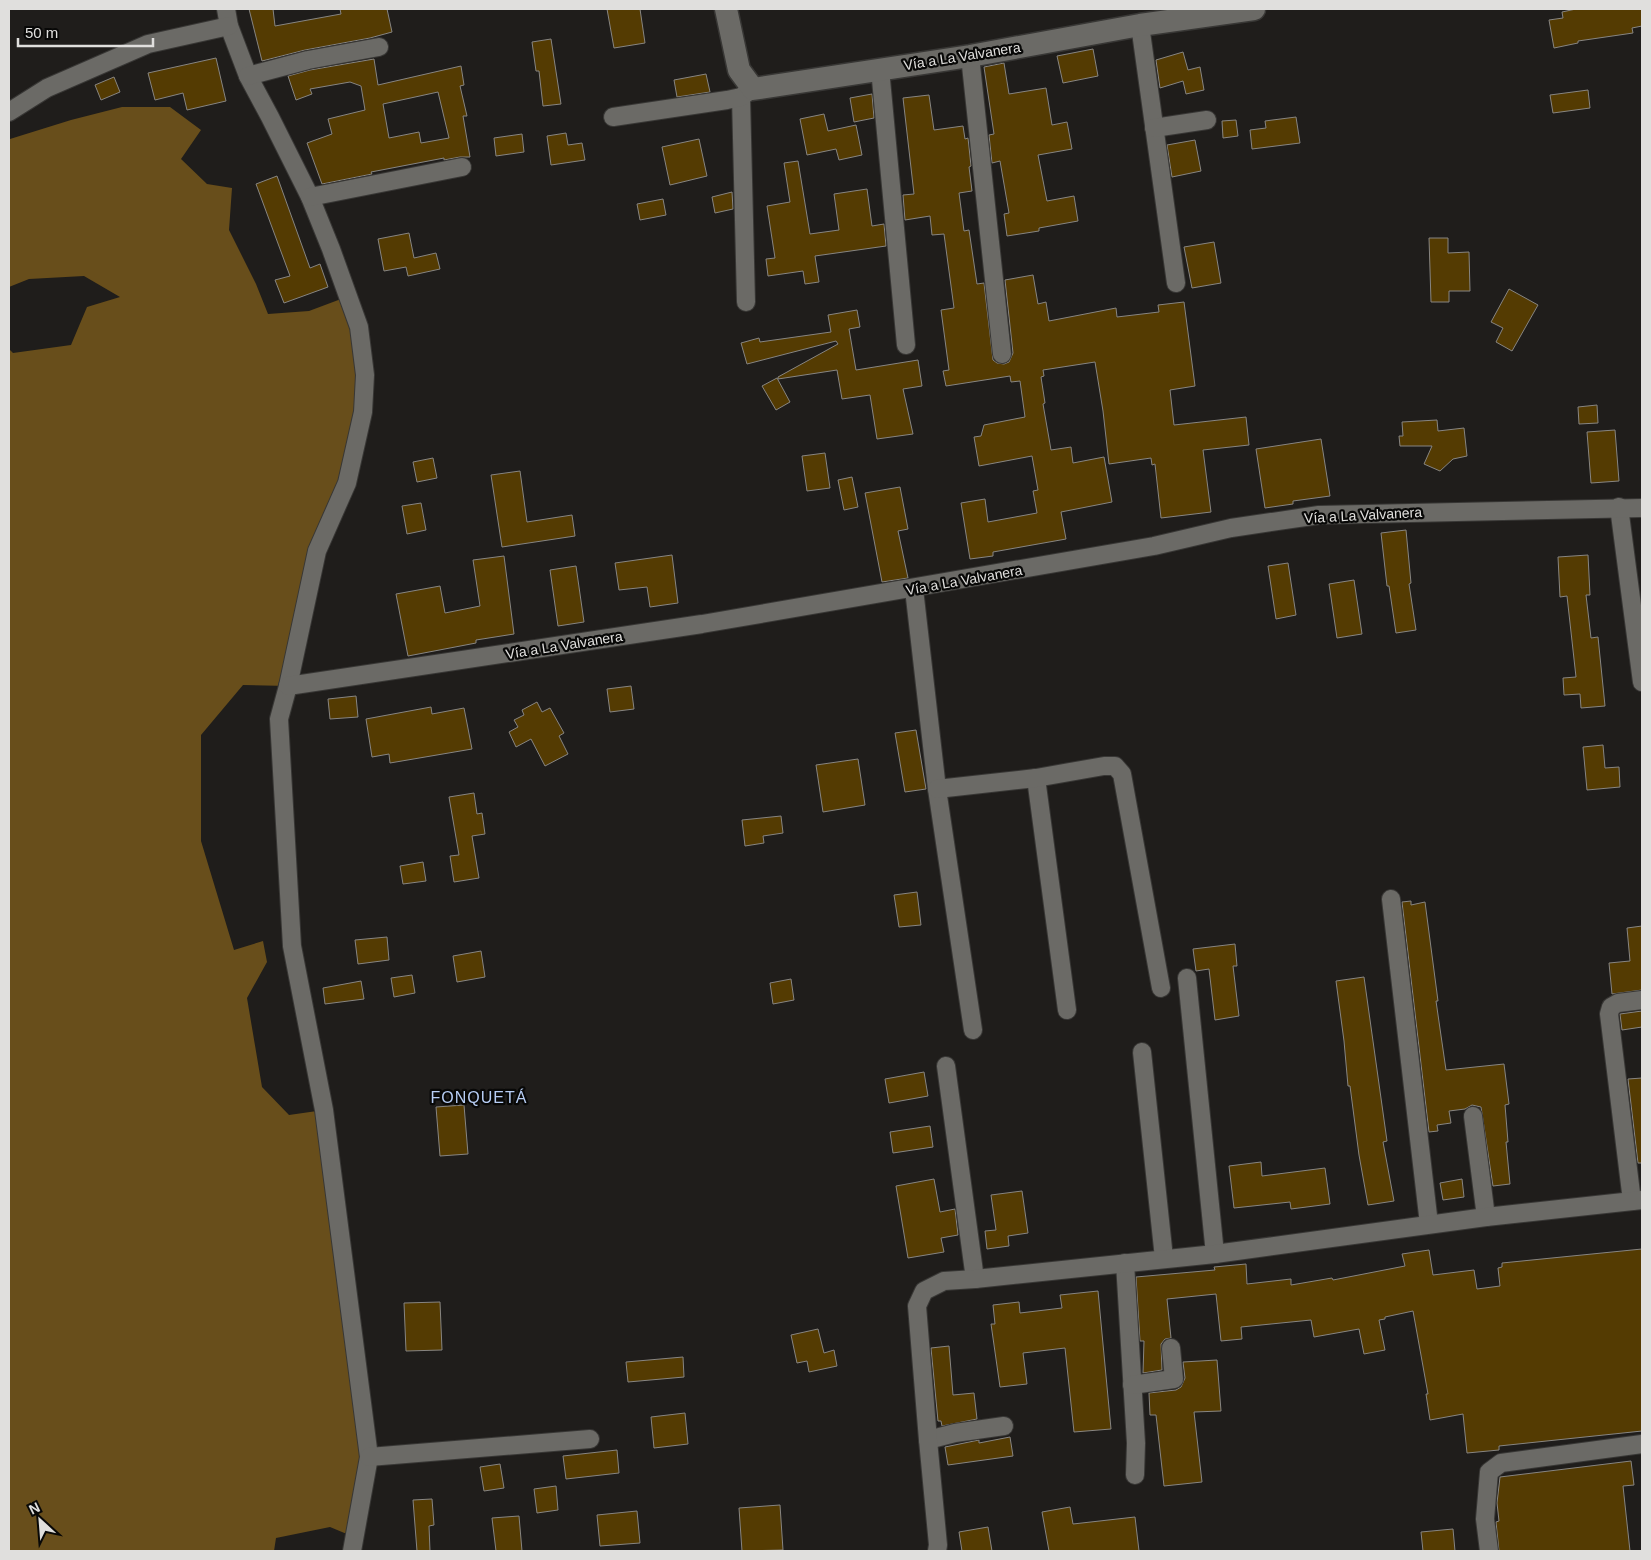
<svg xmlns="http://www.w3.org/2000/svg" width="1651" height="1560" font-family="Arial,sans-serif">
	<rect width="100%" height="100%" fill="#1f1d1b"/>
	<polygon fill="#684e1b" points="122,107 170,107 201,130 181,159 207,184 232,188 229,230 256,284 268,314 309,311 349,296 363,412 317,551 288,686 243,685 201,735 201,841 234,950 263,941 267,962 247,998 262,1087 289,1115 324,1110 369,1457 354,1537 330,1527 276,1538 274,1551 9,1551 9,349 13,353 71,345 87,307 120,297 84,276 29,279 9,287 9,136 10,139 71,120"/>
	<g fill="#543b02" stroke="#878582" fill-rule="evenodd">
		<polygon points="249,9 273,9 275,26 341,14 340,9 387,9 392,32 370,38 305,50 262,61"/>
		<polygon points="607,9 640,9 645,43 614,48"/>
		<polygon points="1576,9 1642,9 1642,26 1632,28 1633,33 1578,41 1578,43 1554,48 1549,20 1563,18 1562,12"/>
		<polygon points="551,39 561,104 543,106 539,71 536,71 532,42"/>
		<polygon points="1093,49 1098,76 1063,83 1057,56"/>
		<polygon points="1183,52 1188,70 1200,67 1204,90 1186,94 1183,81 1160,88 1156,60"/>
		<polygon points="216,58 226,101 187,110 183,93 155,100 148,73"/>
		<path d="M374,59l4,26 83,-19 3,19 -4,1 7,30h-4l7,41h-10l-16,3v-2l-73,14 1,2 -50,10 -15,-41 25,-9 -4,-15 37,-9 -4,-24 -11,-4 -40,7 2,5 -16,6 -8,-24 22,-6zM438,92l11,46 -28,5 -2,-11 -30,6 -6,-34z"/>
		<polygon points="1004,63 1009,94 1046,88 1052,125 1067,122 1072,149 1038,155 1047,201 1074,196 1078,221 1039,228 1039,231 1007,236 1004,214 1009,213 1000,161 992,163 989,135 994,134 984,67"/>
		<polygon points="706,74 710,92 677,97 674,80"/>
		<polygon points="114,77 120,92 101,100 95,85"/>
		<polygon points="1588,90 1590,108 1553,113 1550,95"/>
		<polygon points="872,94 874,118 854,122 850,98"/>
		<polygon points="929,95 934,130 963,126 965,139 968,138 971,166 969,167 972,191 959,193 964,231 969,230 977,284 984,283 993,360 997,363 1004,364 1009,362 1013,353 1005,280 1033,275 1038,304 1046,302 1049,321 1116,308 1117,317 1159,312 1158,305 1184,302 1195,386 1170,390 1174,425 1246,417 1249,445 1203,450 1211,512 1161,518 1155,464 1152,465 1151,458 1109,464 1103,411 1095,362 1043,370 1044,376 1041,377 1045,403 1043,404 1051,450 1071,447 1073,463 1104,457 1112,502 1061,512 1066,539 993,552 993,556 970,559 961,503 985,499 988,522 1037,513 1033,491 1038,490 1032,456 979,466 974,437 981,436 984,425 1025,417 1020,381 1011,382 1010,376 946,386 943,371 949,370 941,310 954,308 944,234 932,235 930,216 905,220 903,195 914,194 903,98"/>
		<polygon points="824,114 828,131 856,125 862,155 839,160 836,149 807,155 800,119"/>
		<polygon points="1296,117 1300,143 1252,149 1250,130 1266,128 1265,121"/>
		<polygon points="1236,120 1238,136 1223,138 1222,121"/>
		<polygon points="566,133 568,145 582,143 585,160 551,165 547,136"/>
		<polygon points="522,134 524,152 496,156 494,138"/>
		<polygon points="699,139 707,176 670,185 662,147"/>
		<polygon points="1195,140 1201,171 1172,177 1167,145"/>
		<polygon points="798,161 810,234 839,230 834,194 867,189 872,226 884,224 886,246 815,256 819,282 805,284 803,271 768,276 766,259 775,258 767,206 790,202 784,163"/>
		<polygon points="277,176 310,268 320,264 328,287 284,303 275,280 290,276 256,184"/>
		<polygon points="732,192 733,209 715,213 712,197"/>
		<polygon points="663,199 666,215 640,220 637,204"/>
		<polygon points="409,233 414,258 436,253 440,269 408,276 406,267 384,271 378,239"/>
		<polygon points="1429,238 1448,238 1448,253 1469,252 1470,291 1449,291 1449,302 1431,302"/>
		<polygon points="1214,242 1221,283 1192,288 1184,247"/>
		<polygon points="1509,289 1538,305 1512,351 1496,342 1503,328 1491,322"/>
		<polygon points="857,310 860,327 849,329 856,370 918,360 922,386 903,389 913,434 877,439 870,395 842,399 837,370 778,379 778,377 838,344 836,341 747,364 741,343 759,338 760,342 831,332 828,315"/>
		<polygon points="777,378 790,402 776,410 762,386"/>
		<polygon points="1597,405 1598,423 1579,424 1578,407"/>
		<polygon points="1437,420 1438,431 1464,428 1467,456 1453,459 1440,471 1424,464 1432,446 1400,446 1399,436 1403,436 1402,422"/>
		<polygon points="1615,430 1619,481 1591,483 1587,432"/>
		<polygon points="1321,439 1330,496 1293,501 1293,504 1265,508 1256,449"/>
		<polygon points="825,453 830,488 807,491 802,456"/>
		<polygon points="433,458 437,478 417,482 413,462"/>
		<polygon points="520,471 527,522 572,515 575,536 502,547 491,475"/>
		<polygon points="852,477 858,507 844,510 838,480"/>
		<polygon points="900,487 908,529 898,531 908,578 882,582 865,493"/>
		<polygon points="421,503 426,530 407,534 402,506"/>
		<polygon points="1406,530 1411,583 1409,584 1416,630 1396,633 1389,586 1387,586 1381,533"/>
		<polygon points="672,555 678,603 650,607 647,587 619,590 615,563"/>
		<polygon points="1588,555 1590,595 1586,595 1591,638 1598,637 1605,706 1581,708 1580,694 1564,695 1563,678 1576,677 1567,596 1560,597 1558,557"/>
		<polygon points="504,556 514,634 476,640 476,643 408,656 396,594 440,586 445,613 480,606 473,560"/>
		<polygon points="1288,563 1296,615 1276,619 1268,566"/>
		<polygon points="576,566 584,622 558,626 550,570"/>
		<polygon points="1354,580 1362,634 1337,638 1329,584"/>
		<polygon points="631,686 634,709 610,712 607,689"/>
		<polygon points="356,696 358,717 330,719 328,699"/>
		<polygon points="537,702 542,712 550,708 564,733 559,736 568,754 545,766 531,739 516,747 509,732 518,727 514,720 524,715 522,710"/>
		<polygon points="431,707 432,714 464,708 472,749 390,763 389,754 372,757 366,719"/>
		<polygon points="916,730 926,789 905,792 895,733"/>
		<polygon points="1603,745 1605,768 1619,767 1620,787 1587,790 1583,747"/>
		<polygon points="858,759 865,805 823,812 816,765"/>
		<polygon points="474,793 477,814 482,813 485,834 472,836 479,878 454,882 450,856 459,855 449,797"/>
		<polygon points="781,816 783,833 763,836 764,843 745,846 742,820"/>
		<polygon points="423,862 426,881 403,884 400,866"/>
		<polygon points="917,892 921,925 899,927 894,895"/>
		<polygon points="1411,901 1411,905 1425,902 1438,1001 1436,1001 1446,1070 1504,1064 1509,1104 1505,1105 1508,1142 1506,1142 1510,1184 1493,1186 1481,1107 1472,1105 1465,1109 1449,1111 1451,1123 1437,1125 1438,1131 1429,1132 1402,902"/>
		<polygon points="1642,926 1642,990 1612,994 1609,963 1630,961 1627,928"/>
		<polygon points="387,937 389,960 358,964 355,940"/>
		<polygon points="1235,944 1237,966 1233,966 1239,1016 1215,1020 1209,969 1196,971 1193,949"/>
		<polygon points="481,951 485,977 457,982 453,956"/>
		<polygon points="412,975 415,993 394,997 391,978"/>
		<polygon points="1364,977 1387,1141 1383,1142 1394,1201 1368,1205 1359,1155 1350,1086 1348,1086 1344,1041 1336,981"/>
		<polygon points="791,979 794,1000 773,1004 770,983"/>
		<polygon points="361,981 364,999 325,1004 323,988"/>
		<polygon points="1642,1011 1642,1027 1622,1030 1620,1014"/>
		<polygon points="924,1072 928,1096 889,1103 885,1079"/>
		<polygon points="1642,1078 1642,1163 1638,1163 1628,1079"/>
		<polygon points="464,1105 468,1154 440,1156 436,1107"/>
		<polygon points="930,1126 933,1147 893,1153 890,1132"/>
		<polygon points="1261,1162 1262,1176 1325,1168 1330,1204 1291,1209 1290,1202 1234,1208 1229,1166"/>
		<polygon points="934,1179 940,1212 955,1209 958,1235 941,1238 944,1252 908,1258 896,1186"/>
		<polygon points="1462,1179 1464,1197 1443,1200 1440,1183"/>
		<polygon points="1022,1191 1028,1233 1008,1236 1009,1246 987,1249 985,1231 996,1230 991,1195"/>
		<polygon points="1642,1249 1642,1431 1499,1446 1499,1450 1467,1453 1463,1414 1430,1420 1426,1394 1428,1394 1413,1311 1385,1317 1385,1319 1379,1320 1385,1350 1364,1354 1359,1329 1314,1337 1311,1320 1241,1327 1242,1339 1221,1341 1216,1294 1167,1299 1171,1338 1165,1339 1161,1344 1162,1370 1143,1373 1144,1341 1140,1341 1136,1277 1215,1270 1214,1267 1246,1264 1247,1284 1291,1279 1291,1285 1332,1278 1333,1280 1405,1266 1402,1254 1429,1250 1433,1275 1474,1270 1477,1289 1500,1286 1498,1268 1502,1267 1502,1263"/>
		<polygon points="1098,1291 1111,1429 1074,1432 1065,1348 1023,1353 1027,1384 1000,1387 991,1324 995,1324 993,1305 1019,1302 1020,1313 1062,1308 1060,1295"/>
		<polygon points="440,1302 442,1350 406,1351 404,1303"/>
		<polygon points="818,1329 824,1353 834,1350 837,1366 809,1372 807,1361 797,1363 791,1335"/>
		<polygon points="949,1346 953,1395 974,1393 977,1419 942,1426 941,1421 938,1421 931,1348"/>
		<polygon points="683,1357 684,1377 628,1382 626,1362"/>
		<polygon points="1217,1360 1221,1411 1194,1412 1202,1482 1164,1486 1156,1415 1150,1415 1149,1393 1176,1390 1181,1387 1185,1378 1183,1362"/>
		<polygon points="685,1413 688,1444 654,1448 651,1417"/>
		<polygon points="1010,1437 1013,1456 948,1465 945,1447 979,1440 979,1443"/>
		<polygon points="617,1450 619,1473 566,1479 563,1456"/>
		<polygon points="1631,1461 1634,1485 1623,1486 1630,1551 1499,1551 1496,1522 1499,1521 1497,1503 1500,1477"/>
		<polygon points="500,1464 504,1488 484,1491 480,1467"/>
		<polygon points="556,1486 558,1510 537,1513 534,1489"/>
		<polygon points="432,1499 434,1525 429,1526 430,1551 417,1551 413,1500"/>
		<polygon points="780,1505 783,1550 742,1551 739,1508"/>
		<polygon points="1070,1507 1073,1524 1135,1517 1139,1551 1049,1551 1042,1512"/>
		<polygon points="637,1511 640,1543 600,1546 597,1515"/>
		<polygon points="519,1516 522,1551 496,1551 492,1518"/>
		<polygon points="988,1527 992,1551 962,1551 959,1532"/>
		<polygon points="1453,1529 1455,1551 1423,1551 1421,1532"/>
	</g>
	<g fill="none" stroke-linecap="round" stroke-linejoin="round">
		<defs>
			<g id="minor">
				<polyline points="226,9 229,26 248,76 270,117 310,197 331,249 359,327 365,375 363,412 347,483 317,551 288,686 279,719 292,946 324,1110 369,1457 352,1551"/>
				<polyline points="1140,25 1176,283"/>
				<polyline points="970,56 1002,354"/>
				<polyline points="880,69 906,345"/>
				<polyline points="248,76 308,60 379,47"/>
				<polyline points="741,97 746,302"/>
				<polyline points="9,112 47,88 148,44 229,26"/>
				<polyline points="613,117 727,100 741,97 751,90"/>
				<polyline points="1154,128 1207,120"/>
				<polyline points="310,197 462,167"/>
				<polyline points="1619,507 1642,682"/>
				<polyline points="914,589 937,789 973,1030"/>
				<polyline points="288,686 702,624 1154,546 1231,528 1319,515 1642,508"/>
				<polyline points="1036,778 1067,1010"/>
				<polyline points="937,789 1036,778 1104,766 1115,766 1122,774 1161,988"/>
				<polyline points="1391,899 1429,1224"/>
				<polyline points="1187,978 1215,1254"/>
				<polyline points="1142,1052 1164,1258"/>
				<polyline points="946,1066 975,1279"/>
				<polyline points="1473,1116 1486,1217"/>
				<polyline points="1632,1201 1609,1014 1611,1007 1618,1003 1642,1000"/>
				<polyline points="1125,1263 1136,1443 1135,1475"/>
				<polyline points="1132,1385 1174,1379 1171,1348"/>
				<polyline points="928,1440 955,1433 1004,1426"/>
				<polyline points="369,1457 590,1439"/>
				<polyline points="937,1551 938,1545 928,1440 917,1306 924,1291 944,1281 975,1279 1215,1254 1486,1217 1642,1200"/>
				<polyline points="1489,1551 1485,1519 1489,1472 1501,1463 1642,1444"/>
			</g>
			<polyline id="tertiary" points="726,9 739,70 753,89 970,56 1140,25 1254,9"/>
		</defs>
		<use href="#minor" stroke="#383735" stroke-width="20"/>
		<use href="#tertiary" stroke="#383735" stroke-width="25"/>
		<use href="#minor" stroke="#6b6a66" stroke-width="18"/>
		<use href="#tertiary" stroke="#6b6a66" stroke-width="22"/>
	</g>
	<g text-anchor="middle" stroke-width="4.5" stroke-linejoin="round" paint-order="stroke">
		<g font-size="14" fill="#e0dfdd" stroke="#080807">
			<text transform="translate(962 56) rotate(-9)" y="5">Vía a La Valvanera</text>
			<text transform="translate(1363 515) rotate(-3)" y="5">Vía a La Valvanera</text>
			<text transform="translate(964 580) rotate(-10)" y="5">Vía a La Valvanera</text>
			<text transform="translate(564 645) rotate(-9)" y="5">Vía a La Valvanera</text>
		</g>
		<g font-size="16" letter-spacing="1" fill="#b7cdf4" stroke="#080807">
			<text x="479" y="1103">FONQUETÁ</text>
		</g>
	</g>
	<rect width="1651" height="1560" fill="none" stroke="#e0dfdd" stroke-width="20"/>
	<g transform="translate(40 1520) rotate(334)" stroke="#080807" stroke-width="4" paint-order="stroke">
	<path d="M0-4L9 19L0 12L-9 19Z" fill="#e0dfdd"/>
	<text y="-8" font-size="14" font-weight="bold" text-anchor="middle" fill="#e0dfdd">N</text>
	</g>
	<path d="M18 38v8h135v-8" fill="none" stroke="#e0dfdd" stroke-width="2.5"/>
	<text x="25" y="38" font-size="15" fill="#e0dfdd" stroke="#080807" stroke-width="4" paint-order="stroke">50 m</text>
</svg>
